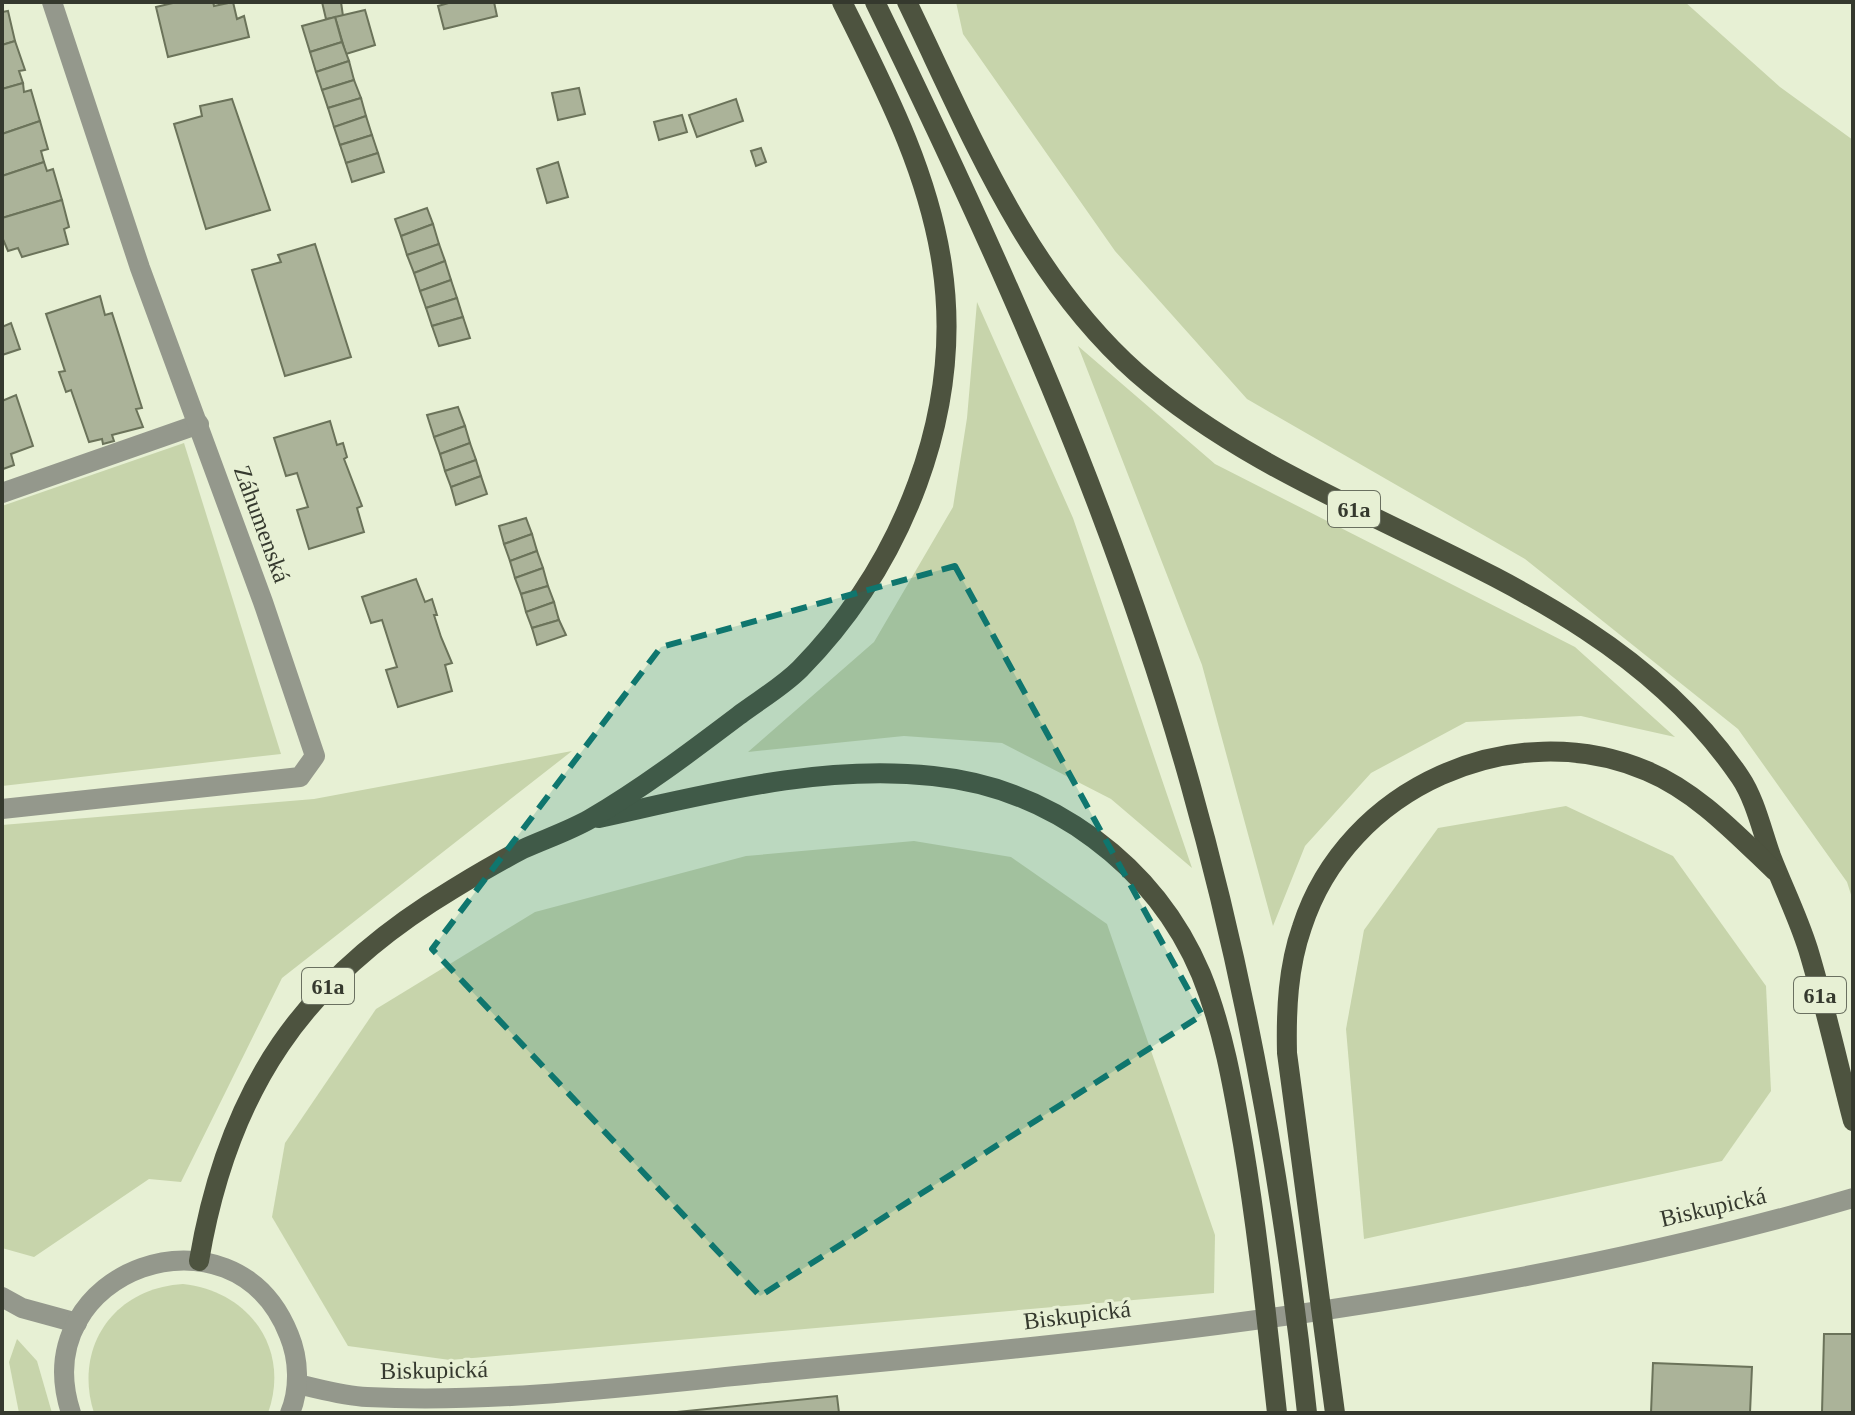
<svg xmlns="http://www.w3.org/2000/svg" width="1855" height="1415" font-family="Georgia,serif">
	<rect width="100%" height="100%" fill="#e7f0d4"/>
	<g fill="#c7d4ab">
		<polygon points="956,2 1685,2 1780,87 1853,140 1853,901 1847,882 1738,729 1525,559 1247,399 1115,251 963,34"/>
		<polygon points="977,302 1073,518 1192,868 1111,799 1002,743 904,736 748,752 874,642 953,507 967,418"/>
		<polygon points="1078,346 1215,464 1575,647 1675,737 1581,716 1466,722 1371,773 1305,846 1273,926 1202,665"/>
		<polygon points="184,443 281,754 2,786 2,506"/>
		<polygon points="572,751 282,978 181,1182 149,1179 34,1257 2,1248 2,825 314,799"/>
		<polygon points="1566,806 1673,856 1766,986 1771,1091 1722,1161 1364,1239 1346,1029 1364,930 1438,828"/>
		<polygon points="914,841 1011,857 1107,924 1215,1235 1214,1293 450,1360 348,1346 272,1217 285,1143 376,1009 535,912 746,856"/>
		<path d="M183,1284c66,7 108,65 85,129h-174c-21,-66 20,-125 89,-129z"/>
		<polygon points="17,1339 37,1361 52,1413 19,1413 9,1362"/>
	</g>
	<g fill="#abb399" stroke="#6b735a" stroke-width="2">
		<polygon points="177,2 213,2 214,6 233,2 237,19 244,16 249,37 168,57 156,7"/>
		<polygon points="322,2 341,2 343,16 326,19"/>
		<polygon points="452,2 494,2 497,16 444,29 438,6"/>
		<polygon points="365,10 375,45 346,54 335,17"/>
		<polygon points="8,11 15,41 2,45 2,12"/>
		<polygon points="335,17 342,42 310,52 302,26"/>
		<polygon points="15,41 25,70 19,71 23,83 2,89 2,45"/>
		<polygon points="342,42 349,61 316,72 310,52"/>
		<polygon points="349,61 354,80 322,90 316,72"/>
		<polygon points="354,80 361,98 328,108 322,90"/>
		<polygon points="23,83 24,92 31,90 40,121 2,134 2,89"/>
		<polygon points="579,88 585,114 558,120 552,93"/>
		<polygon points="361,98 366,116 334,127 328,108"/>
		<polygon points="232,99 270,210 206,229 174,124 202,116 200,106"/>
		<polygon points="736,99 743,121 697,137 689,115"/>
		<polygon points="682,115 687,132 659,140 654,122"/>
		<polygon points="366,116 372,135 340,145 334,127"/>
		<polygon points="40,121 48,149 41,151 44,162 2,176 2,134"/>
		<polygon points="372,135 378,153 346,163 340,145"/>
		<polygon points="761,148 766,162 756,166 751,151"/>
		<polygon points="378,153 384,172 352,182 346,163"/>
		<polygon points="44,162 47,171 53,169 62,200 2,218 2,176"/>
		<polygon points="558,162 568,197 547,203 537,169"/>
		<polygon points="62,200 69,227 64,229 68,244 22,257 18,248 8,251 2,237 2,218"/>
		<polygon points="427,208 433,224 401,236 395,219"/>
		<polygon points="433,224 439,244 407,255 401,236"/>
		<polygon points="315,244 351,357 285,376 252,270 281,262 278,255"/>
		<polygon points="439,244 445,261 414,273 407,255"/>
		<polygon points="445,261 451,280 420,291 414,273"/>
		<polygon points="451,280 457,298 426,308 420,291"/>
		<polygon points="100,296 105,315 112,313 142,408 136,409 143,427 112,435 114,441 103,444 102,439 89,442 71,390 66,392 59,372 65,371 46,314"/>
		<polygon points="457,298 463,317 432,326 426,308"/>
		<polygon points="463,317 470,338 439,346 432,326"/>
		<polygon points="11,323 20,349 2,355 2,327"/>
		<polygon points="16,395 33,446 11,454 14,465 3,469 2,401"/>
		<polygon points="458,407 465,426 434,437 427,415"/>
		<polygon points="330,421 337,445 343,443 347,457 344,459 362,506 357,508 364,532 309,549 297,510 308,507 297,473 286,476 274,438"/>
		<polygon points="465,426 470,443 440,454 434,437"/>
		<polygon points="470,443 476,460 445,471 440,454"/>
		<polygon points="476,460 481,476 451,487 445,471"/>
		<polygon points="481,476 487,494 456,505 451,487"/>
		<polygon points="526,518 532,534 504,544 499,526"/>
		<polygon points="532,534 537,551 510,561 504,544"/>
		<polygon points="537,551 543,568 515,578 510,561"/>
		<polygon points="543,568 548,586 521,594 515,578"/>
		<polygon points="416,579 425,602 432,599 437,615 434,615 441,637 452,663 445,665 452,691 398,707 386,670 397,667 382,620 371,623 362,597"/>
		<polygon points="548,586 554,602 526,612 521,594"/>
		<polygon points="554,602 559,620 532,628 526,612"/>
		<polygon points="559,620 566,635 537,645 532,628"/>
		<polygon points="1824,1334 1853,1334 1853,1413 1822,1413"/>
		<polygon points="1653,1363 1752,1367 1750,1413 1651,1413"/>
		<polygon points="837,1396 839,1413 667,1413"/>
	</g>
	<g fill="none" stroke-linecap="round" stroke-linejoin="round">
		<g stroke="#94988c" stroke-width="20">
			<polyline points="2,493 199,424"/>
			<polyline points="2,809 300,777 315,756 263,602 140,268 52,2"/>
			<polyline points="2,1297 22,1308 77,1323"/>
			<path d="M297,1384c23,5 47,12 70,13 136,7 283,-13 418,-26 359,-33 721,-71 1068,-173"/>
			<path d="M71,1413c-47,-143 163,-218 218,-78 10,24 11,54 1,78"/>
		</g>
		<g stroke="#4d533f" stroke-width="20">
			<path d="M875,2c123,252 239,510 315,781 58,206 95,417 117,630"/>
			<path d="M907,2c63,130 119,273 230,371 184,161 460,193 603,404 15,22 22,54 31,79 12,31 27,61 37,93 17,56 30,115 45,172"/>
			<path d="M599,818c110,-24 220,-54 334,-42 118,12 222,89 268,198 22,54 32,112 42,170 15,89 24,179 34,269"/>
			<path d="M199,1261c29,-172 104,-282 254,-372 23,-14 47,-28 70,-40 22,-10 46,-18 67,-30 53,-31 103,-69 152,-106 19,-14 41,-27 58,-44 102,-104 164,-256 142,-404 -14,-95 -58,-178 -100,-263"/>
			<path d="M1335,1413l-48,-360c-1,-43 1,-86 15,-126 45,-140 211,-213 345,-156 50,21 89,63 128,100"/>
		</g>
	</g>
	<path fill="#0f766e" fill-opacity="0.2" stroke="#0f766e" stroke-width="6" stroke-dasharray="16 10" stroke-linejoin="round" d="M955,566l247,449 -442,281 -328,-347 229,-302z"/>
	<g text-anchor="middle" stroke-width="6" stroke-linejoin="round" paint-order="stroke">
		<g fill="#e7f0d4" stroke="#6a7060" stroke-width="2">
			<rect x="1328" y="491" width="52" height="36" rx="6"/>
			<rect x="302" y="968" width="52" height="36" rx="6"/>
			<rect x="1794" y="977" width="52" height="36" rx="6"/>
		</g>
		<g font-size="22" font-weight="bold" fill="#35392e">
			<text x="1354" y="517">61a</text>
			<text x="328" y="994">61a</text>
			<text x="1820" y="1003">61a</text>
		</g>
		<g font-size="24" fill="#35392e" stroke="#e7f0d4">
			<text transform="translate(262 524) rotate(70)" y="8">Záhumenská</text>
			<text transform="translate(1713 1207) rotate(-13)" y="8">Biskupická</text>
			<text transform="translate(1077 1315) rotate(-7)" y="8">Biskupická</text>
			<text transform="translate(434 1370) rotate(-1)" y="8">Biskupická</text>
		</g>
	</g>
	<rect width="1855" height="1415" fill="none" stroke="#35392e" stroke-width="8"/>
</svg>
